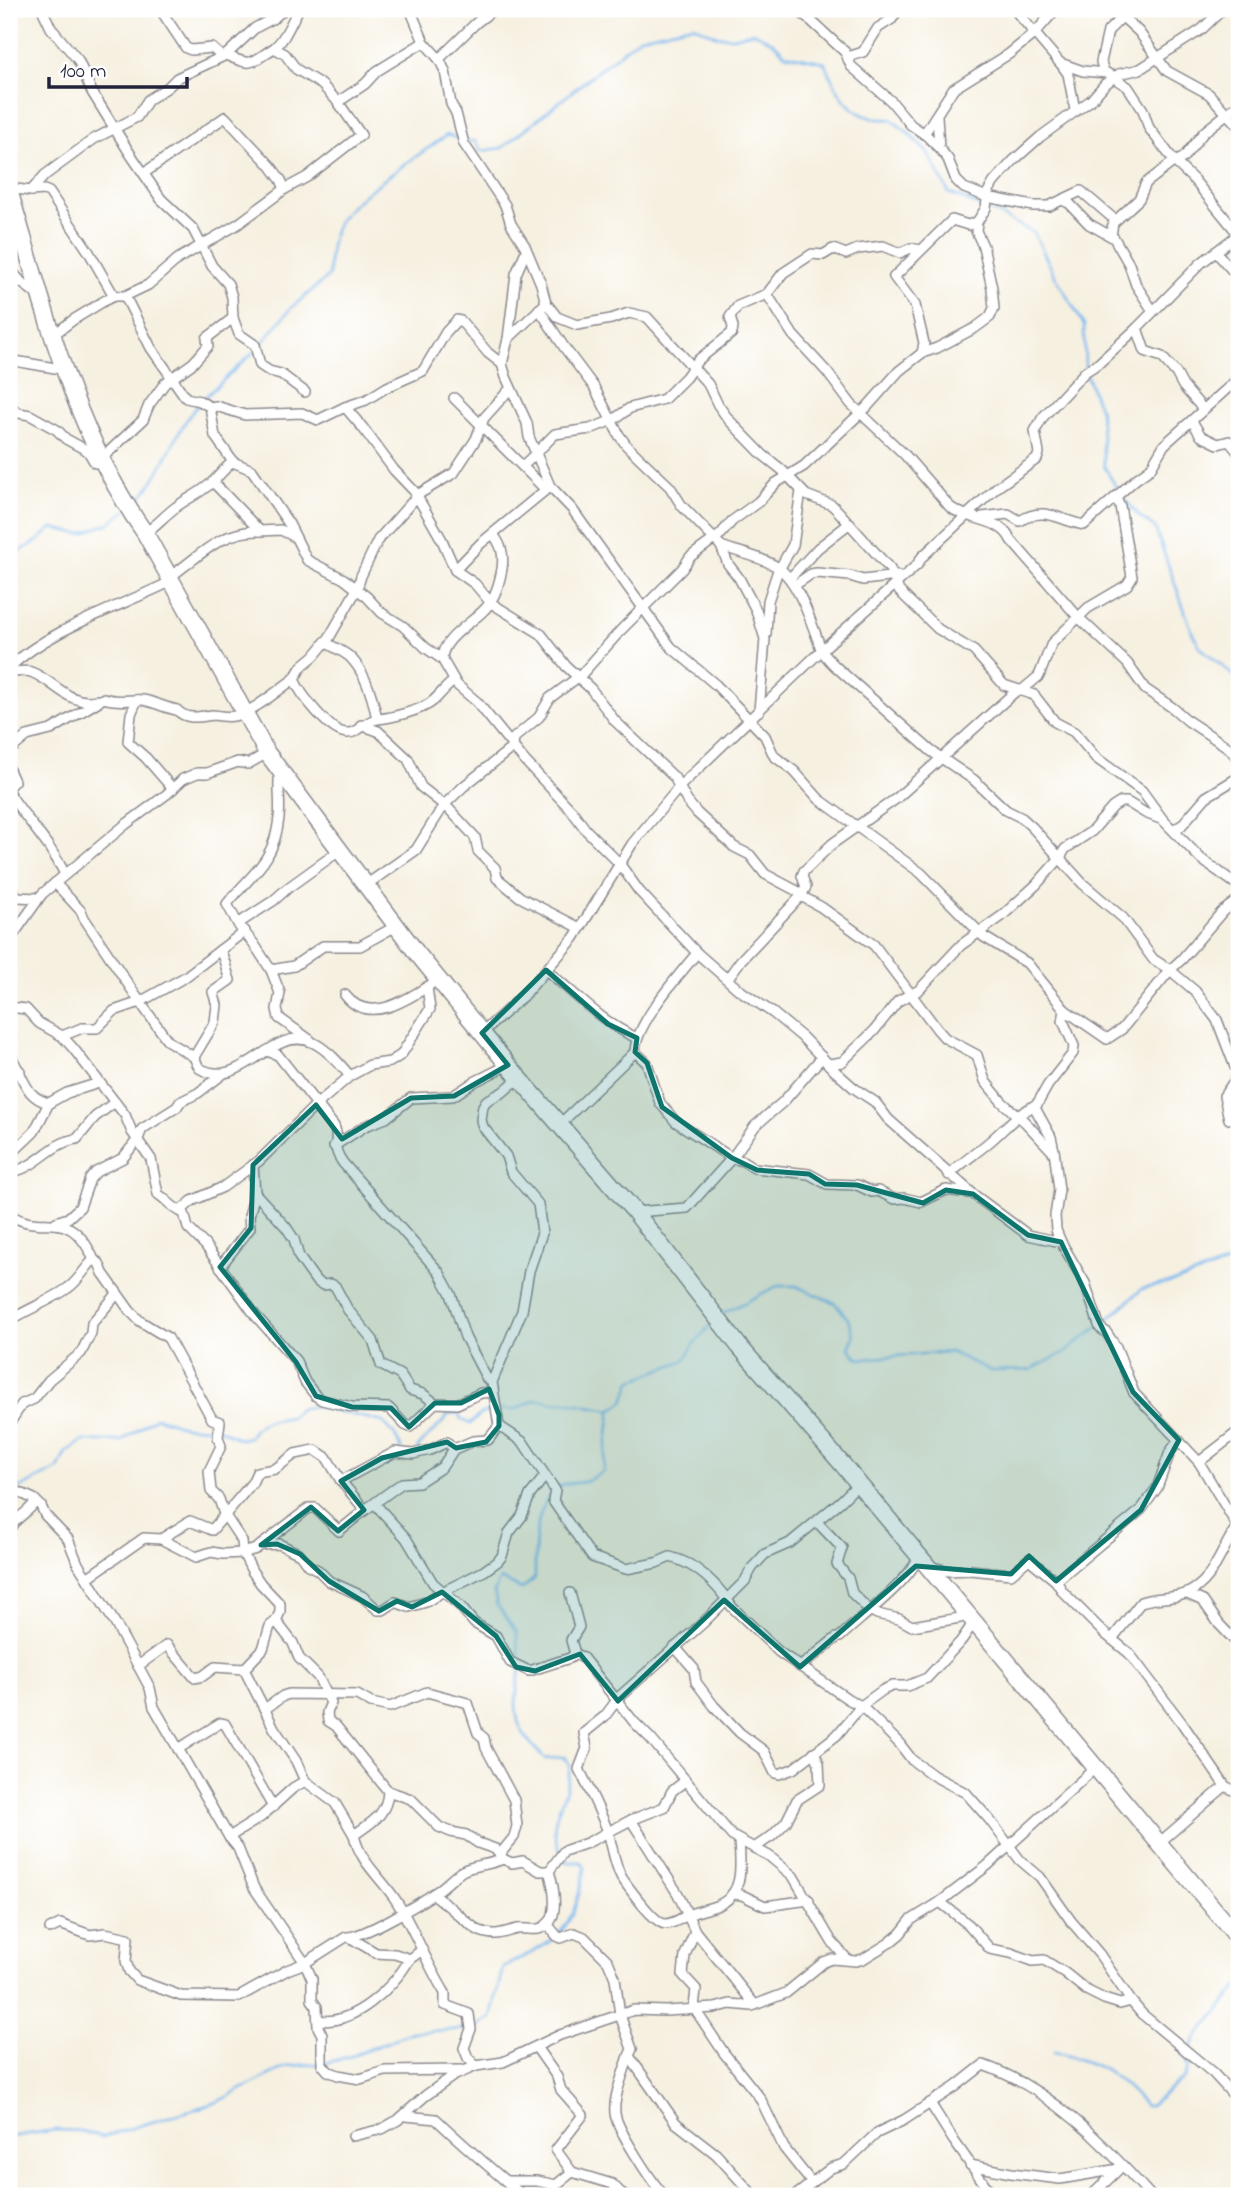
<svg xmlns="http://www.w3.org/2000/svg" width="1248" height="2205" font-family="'Indie Flower',sans-serif">
	<rect width="100%" height="100%" fill="#fff"/>
	<filter id="ink" filterUnits="userSpaceOnUse"><feTurbulence type="fractalNoise" baseFrequency=".0143" numOctaves="2"/><feDisplacementMap in="SourceGraphic" scale="14" xChannelSelector="R" yChannelSelector="G"/><feConvolveMatrix kernelMatrix="1 2 1 2 8 2 1 2 1" color-interpolation-filters="sRGB"/></filter>
	<filter id="wash" filterUnits="userSpaceOnUse"><feTurbulence type="fractalNoise" baseFrequency=".00686" numOctaves="4" result="noise"/><feDisplacementMap in="SourceGraphic" scale="28" xChannelSelector="R" yChannelSelector="G"/><feGaussianBlur stdDeviation="1.57" result="paint"/><feColorMatrix in="noise" values="0 0 0 0 0 0 0 0 0 0 0 0 0 0 0 0 0 1.4 0 .05"/><feComposite in="paint" operator="in"/></filter>
	<g filter="url(#wash)">
		<rect width="100%" height="100%" fill="#f6f0e0"/>
		<g fill="none" stroke-linecap="round" stroke-linejoin="round">
			<g stroke="#7db9ef" stroke-width="2.5">
				<path d="M466,141h9l6,10 21,-3 138,-111 53,-12 24,11 16,1 20,-5 20,10 12,12 39,8c14,31 27,60 66,57l15,11 23,23 21,40 33,14"/>
				<polyline points="988,209 1034,233 1054,274 1084,325 1085,368"/>
				<path d="M259,347l32,-39 38,-32c0,-19 1,-35 9,-53 12,-24 84,-70 109,-88l12,4"/>
				<polyline points="1086,374 1100,410 1104,466 1118,490"/>
				<polyline points="202,400 254,352"/>
				<polyline points="1122,496 1140,517 1155,528 1193,634 1201,648 1239,680"/>
				<path d="M134,505c29,-28 38,-71 64,-100"/>
				<polyline points="9,558 39,540 52,528 81,534 109,523 126,511"/>
				<polyline points="722,1314 777,1286 796,1286 835,1303 849,1320 854,1336 849,1348 859,1359 950,1352 991,1371 1030,1370 1064,1353 1097,1328"/>
				<polyline points="1102,1324 1142,1289 1177,1281 1239,1259"/>
				<polyline points="500,1409 513,1410 536,1400 546,1400 553,1403 566,1402 611,1410"/>
				<path d="M417,1449c9,-13 22,-20 31,-34l10,-3 3,7 9,5 11,-10 12,-5"/>
				<polyline points="557,1488 564,1484 585,1482 603,1472 611,1410 624,1401 631,1381 685,1360 694,1344 712,1323"/>
				<polyline points="18,1489 58,1469 66,1452 83,1441 122,1441 156,1417 183,1426 219,1429 240,1439 249,1437 254,1429 266,1421 291,1417 300,1409 315,1406 383,1422 394,1434 402,1449"/>
				<path d="M520,1664l-4,-33 -19,-26 -3,-13 6,-13 22,10 13,-11c0,-28 -2,-64 17,-85"/>
				<path d="M520,1670c-7,45 -8,56 25,89l19,-2 6,9c-1,7 -2,16 -4,23 -8,27 -18,33 -6,62"/>
				<path d="M474,2028l17,-10 12,-51c58,-28 69,-34 82,-99l-3,-6h-15l-4,-6"/>
				<polyline points="1188,2048 1193,2045 1195,2039 1239,1986"/>
				<path d="M1054,2052c45,12 59,18 91,54h5l35,-29 3,-9 -5,-17"/>
				<polyline points="326,2063 355,2055 412,2032 467,2029"/>
				<polyline points="9,2137 56,2130 81,2131 102,2137 215,2103 287,2066 319,2064"/>
			</g>
		</g>
	</g>
	<g filter="url(#ink)">
		<g fill="none" stroke-linecap="round" stroke-linejoin="round">
			<defs>
				<g id="street">
					<polyline points="42,9 51,28 78,60 92,92 129,152 161,199 193,229 212,266 228,284 232,297 233,318 207,338 208,346 193,363 165,383 149,405 143,420 102,458"/>
					<polyline points="160,9 186,48 191,50 212,48 221,56"/>
					<polyline points="410,9 424,42 439,59 445,71 451,104 456,113 464,144 505,205 511,224 525,246 541,284 546,303"/>
					<polyline points="795,9 807,17 845,52 851,66 891,101 911,125 926,135 939,148 948,159 956,180 964,188 987,197 1033,206 1049,206 1081,191 1115,220"/>
					<polyline points="1014,9 1060,63 1083,71 1107,73 1128,87 1143,110 1149,128 1175,162 1194,180 1239,235"/>
					<polyline points="1109,9 1126,20 1139,32 1167,71 1209,94 1239,127"/>
					<polyline points="1237,9 1239,10"/>
					<path d="M274,48c12,-9 17,-27 25,-39"/>
					<polyline points="226,55 255,28 274,18 284,9"/>
					<polyline points="848,57 863,52 878,28 892,19 899,9"/>
					<polyline points="439,59 476,23 494,9"/>
					<polyline points="1061,64 1068,74 1075,110"/>
					<polyline points="1104,72 1101,62 1108,31 1130,9"/>
					<polyline points="338,102 365,84 377,71 424,42"/>
					<polyline points="937,116 939,148"/>
					<polyline points="924,134 953,89 1009,54 1035,33 1056,9"/>
					<polyline points="144,173 225,117 270,165 281,180 285,189"/>
					<path d="M9,188l22,3 14,-16 49,-36 43,-22 11,-17 20,-13 9,-9 49,-23c28,13 25,7 48,-7l11,6 11,15 26,16 16,17 23,33 -54,42 -22,12 -47,35 -60,35 -30,26 -23,11h-11l-10,5 -31,19 -21,16"/>
					<polyline points="31,191 44,190 49,192 89,252 114,296"/>
					<polyline points="1062,200 1069,203 1089,224 1114,238 1129,264 1136,285 1153,311"/>
					<polyline points="1111,235 1113,223 1139,199 1146,183 1172,163 1183,158 1204,132 1239,104"/>
					<polyline points="1216,252 1239,278"/>
					<polyline points="9,268 22,283 38,295"/>
					<path d="M767,294l26,41 34,37 24,32 54,51 45,52c17,14 51,10 61,33l67,77 49,46 18,26 28,19 15,13 41,27 10,12"/>
					<polyline points="125,296 151,348 186,398 200,401 210,407 215,436 233,462"/>
					<polyline points="539,309 564,347 594,387 619,435 627,446 670,487 682,506 721,546 728,564 739,578 756,610 765,639 759,711"/>
					<polyline points="233,318 239,334 255,345 260,365 269,371 281,374 305,392"/>
					<polyline points="1137,328 1145,351 1162,357 1176,373 1183,386 1203,409"/>
					<polyline points="508,339 516,274 526,251"/>
					<polyline points="922,353 924,343 915,305 894,277 952,220 968,225 977,222"/>
					<polyline points="9,360 55,368 64,367"/>
					<polyline points="454,398 546,490"/>
					<polyline points="9,407 19,413 30,415 57,430 66,439 88,451 95,463"/>
					<polyline points="210,407 216,406 245,415 302,413 318,420 345,407 363,428 394,470 414,491 442,540 455,570 475,584 491,603 541,634 566,666 591,689 615,721 674,777 687,801 697,813 734,847 750,855 765,874 797,891 801,896 821,907 874,945 937,1029 945,1038 977,1055 985,1081 1002,1102 1025,1122 1054,1153"/>
					<polyline points="345,407 366,400 387,387 423,371 446,332 457,320 461,321 488,353 502,364"/>
					<polyline points="1192,421 1201,436 1218,444 1229,441 1239,453"/>
					<polyline points="523,466 555,434 590,429 613,420 630,408 664,399 686,377 698,360 732,333 733,327 730,317 738,306 767,294 783,273 812,254 823,255 833,249 846,254 858,249 883,246 900,253 911,248 920,250"/>
					<polyline points="213,482 260,531 281,530 295,537"/>
					<path d="M982,517l26,-3 12,7c24,-16 41,0 64,4l52,-46 14,-10 14,-24 75,-67"/>
					<path d="M145,533c12,-8 20,-18 31,-26 10,-8 21,-12 33,-22 9,-7 14,-16 24,-23l19,8 37,54 18,36 37,19 23,18 15,16 21,13 23,22 16,11 15,26 20,17 47,58 48,51 14,19 33,33 20,28 58,62 41,36 35,24 29,24 34,35 18,16 21,14 13,17 85,75 55,41 33,7"/>
					<path d="M721,546c18,7 39,10 56,21 21,12 36,60 44,82 3,6 9,12 14,17l96,85 43,29 32,30 16,8 10,9 50,56 41,35 30,41 17,11 25,21 22,29 20,52v5l-13,19 5,23"/>
					<polyline points="455,570 480,544 548,488"/>
					<path d="M170,577c30,-21 51,-47 90,-46"/>
					<polyline points="790,578 818,548 850,523"/>
					<polyline points="795,585 811,574 817,573 850,576 863,580 898,576"/>
					<polyline points="766,634 768,601 777,573 793,545 801,491"/>
					<path d="M325,642c8,5 18,9 25,15 15,15 23,41 27,62 14,-1 46,-9 56,-18 7,-6 12,-14 21,-20"/>
					<path d="M442,659c0,-24 40,-40 49,-58 6,-9 9,-21 11,-32 2,-15 0,-23 -9,-35"/>
					<path d="M9,668c40,-39 113,-62 163,-87"/>
					<path d="M9,673c7,-1 15,-3 22,-1 24,9 37,34 65,28"/>
					<polyline points="294,679 302,666 314,656 329,638 357,589 361,576 378,540 419,494 454,473 476,439 484,418 510,389"/>
					<polyline points="1021,691 1039,676 1052,643 1088,608 1127,585 1132,577 1120,506 1116,497"/>
					<polyline points="137,700 131,714 128,742 146,758 173,789"/>
					<polyline points="361,725 378,731 408,759 421,787 449,809 475,837 478,851 495,868 497,878 520,897 580,928"/>
					<path d="M9,751l18,-15 24,-6 53,-32c14,5 24,1 39,2 12,2 22,8 34,10 9,10 22,7 35,5 7,0 15,3 22,1 18,-3 44,-26 60,-37 6,14 36,55 54,54 11,0 17,-12 29,-14"/>
					<path d="M280,769c-3,17 1,32 -1,49 -5,45 -27,55 -52,86l12,22 15,18 17,26 23,-4 29,-20h37l36,-20"/>
					<polyline points="9,770 14,781 9,786"/>
					<path d="M9,793c19,29 40,49 56,81"/>
					<polyline points="1173,829 1181,826 1206,797 1239,777"/>
					<polyline points="55,883 81,911 84,918 140,1002 114,1011 97,1028 82,1028 62,1036"/>
					<polyline points="366,885 416,850 444,805 464,786 513,747 514,738 539,717 550,698 581,675 621,630 682,569 690,557 721,534 732,521 758,502 776,483 804,466 867,407 899,371 922,353 937,348 975,328 990,317 994,308 992,288 983,246 976,231 977,222 986,208 988,192 994,182 1013,161 1040,137 1091,100 1105,84 1119,74 1140,69 1201,30 1223,9"/>
					<polyline points="1239,886 1201,859 1163,820 1142,791 1096,758 1074,732 1055,722 1034,695 1004,685 974,651 938,629 899,591 890,569 838,511 832,505 806,495 781,469 763,455 729,420 718,405 708,384 647,317 629,313 611,319 577,325 557,317 546,303 508,339 502,364 506,377 527,423 529,437 550,486 572,509 671,647 716,685 765,736 774,756 794,771 819,799 921,873 984,937 1027,963 1065,1010 1107,1039 1122,1029 1170,970 1182,959 1222,912 1239,899"/>
					<polyline points="9,887 18,897 37,898"/>
					<polyline points="239,923 273,901 289,887 339,851"/>
					<path d="M245,931l-60,46 -45,25 28,39 26,16 5,11c44,25 73,-46 115,-25 14,7 26,21 36,33"/>
					<polyline points="9,941 42,894 125,825 167,794 183,779 197,773 207,773 238,762 248,764 267,753"/>
					<polyline points="271,970 280,993 277,1009 279,1018 310,1040"/>
					<path d="M546,970c30,24 56,53 91,68"/>
					<polyline points="728,978 741,960 801,896 806,887 802,876 804,871 832,844 897,798 1017,690"/>
					<path d="M345,995c23,30 60,6 85,-10"/>
					<path d="M9,1007l17,2 13,14 23,13 11,12 52,67 7,17 19,27 7,35c9,6 15,15 26,19l4,15 17,17 50,70 41,46 9,21 11,14 6,4 30,7 37,1 16,17 5,2 25,-24 22,1 24,-11 12,-1"/>
					<polyline points="1065,1010 1063,1021 1074,1046 1073,1053 1048,1085 1035,1108 1051,1137 1054,1150 1059,1190 1055,1216 1056,1230 1061,1242 1085,1283 1100,1328 1106,1332 1116,1347 1134,1393 1199,1462 1239,1529"/>
					<polyline points="482,1033 524,995 574,938 632,844 681,785 824,648 917,565 922,557 996,488 1037,459 1039,453 1035,431 1043,417 1085,372 1099,363 1137,328 1201,263 1239,234"/>
					<path d="M267,1051l11,4 56,71c7,14 -5,17 9,37l96,109 12,22 14,43 22,42 5,3"/>
					<polyline points="635,1052 647,1063 660,1103 676,1122 732,1158 743,1161 754,1168 809,1174 827,1184 857,1185 872,1192 878,1191 894,1199 904,1198 921,1202 946,1190 969,1193"/>
					<path d="M9,1054c15,20 14,43 40,49l18,-10 32,-10"/>
					<path d="M194,1057l21,-35 2,-17 -4,-13 17,-12c-4,-10 -5,-21 -10,-30"/>
					<polyline points="830,1064 842,1062 874,1031 898,1001 919,990 961,945 1002,916 1036,885 1060,858 1065,849 1092,831 1113,807 1121,802 1127,802 1145,813 1163,820"/>
					<path d="M519,1078l-16,14 -17,9 -3,5 -2,14 2,7 23,29 5,16 27,32 4,29 -13,38 -7,40 -30,71 7,44 24,16 32,48 -2,11 39,56 34,12 30,-6 14,-6c26,6 48,28 62,50l47,45 69,47 13,7 38,37 13,17 22,16 32,17 23,26 31,41 20,17 31,44 29,34 31,46"/>
					<polyline points="9,1079 20,1071"/>
					<path d="M559,1125l76,-73c0,-28 44,-77 62,-99"/>
					<polyline points="334,1146 365,1126 386,1118 411,1098 453,1096 474,1082 508,1065"/>
					<polyline points="9,1156 34,1132 49,1103"/>
					<path d="M9,1172c27,-2 41,-30 68,-33l18,-22 20,-15"/>
					<path d="M949,1175c12,-12 26,-21 39,-32 18,-15 25,-26 47,-38"/>
					<polyline points="255,1193 286,1227 294,1239 299,1257 316,1281 323,1285 331,1284 335,1286 348,1310 373,1340 381,1365 400,1375 410,1390 423,1394 435,1403"/>
					<polyline points="180,1211 192,1201 223,1187 259,1161 316,1105 350,1076 370,1065 390,1062 401,1055 430,1009 427,987"/>
					<polyline points="635,1212 687,1208 732,1158 755,1126 784,1101 822,1057"/>
					<path d="M9,1214c35,24 59,-12 85,46l5,3 4,10 27,38 10,10 28,17 44,81 8,3 -2,15 3,9 -12,25 2,20 8,8 5,15 18,27 1,12 9,18 9,13 19,20v8l-4,9 17,22 6,15 19,19 13,26 -4,9 1,9 8,5 52,65c-1,24 -16,31 -34,44 6,28 28,43 43,67 18,29 30,62 48,91v12l24,9 2,15 -7,19 4,10 8,8"/>
					<polyline points="56,1222 68,1218 80,1207 90,1179 96,1172 123,1158 138,1139 142,1129 177,1107 180,1102 198,1093 223,1074"/>
					<polyline points="220,1267 250,1228 249,1216 255,1193 253,1165"/>
					<path d="M9,1321c19,-12 41,-20 59,-33 12,-8 18,-23 26,-28"/>
					<polyline points="9,1424 22,1404 34,1399 49,1380 81,1353 91,1333 92,1323 117,1294"/>
					<polyline points="1179,1440 1170,1452 1157,1488 1141,1510 1056,1581 1063,1592 1104,1633 1129,1653 1182,1723 1225,1786 1239,1793"/>
					<polyline points="1199,1462 1239,1431"/>
					<polyline points="9,1474 12,1476 14,1490 34,1499 41,1506 45,1515 68,1539 78,1564 115,1623 150,1688 154,1707 229,1837 238,1848 254,1888 305,1963 312,1979 312,2000 317,2007 318,2027 322,2035 322,2064 328,2071 338,2075 360,2079 385,2071 462,2070"/>
					<polyline points="341,1481 395,1452 413,1454 430,1450 447,1442 454,1449"/>
					<polyline points="375,1504 406,1538 433,1583 460,1606 474,1623 496,1636 510,1662 529,1671 570,1658 575,1654 583,1658 634,1722 651,1739 732,1836 769,1856 793,1876 832,1942 847,1959"/>
					<polyline points="817,1522 842,1548 837,1564 848,1578 852,1593 869,1610 877,1614 899,1619 912,1626 960,1618 967,1615"/>
					<path d="M9,1531c4,-13 19,-17 26,-29"/>
					<polyline points="161,1539 190,1521 212,1530 252,1483 257,1472 275,1469 295,1454 315,1450 327,1458 341,1481 365,1510 402,1483 419,1482 442,1467 454,1449 473,1441 488,1440 499,1426"/>
					<polyline points="261,1545 279,1544 300,1554 308,1565 318,1570 329,1581 362,1596 378,1610 383,1610 395,1602 409,1607 426,1602 442,1592 484,1571 498,1561 502,1556 509,1533 522,1516 530,1495 545,1476"/>
					<polyline points="929,1566 948,1571 970,1570 1011,1574 1029,1559 1056,1581"/>
					<polyline points="87,1578 144,1538 161,1539 196,1557 211,1552 223,1554 243,1553 256,1549 309,1508 315,1508 339,1531 365,1510"/>
					<polyline points="570,1593 579,1627 571,1640 575,1654"/>
					<polyline points="1187,1594 1203,1601 1219,1624 1239,1645"/>
					<path d="M1112,1639l29,-37c14,-5 30,-3 44,-8 30,-11 37,-49 54,-70"/>
					<polyline points="675,1647 694,1669 696,1682 714,1706 740,1733 764,1751 775,1773 779,1774 793,1769 837,1735 861,1706 883,1690 892,1686 907,1686 927,1678 961,1641 974,1622"/>
					<polyline points="138,1666 167,1645 195,1678 203,1676 215,1667 244,1669 274,1728 296,1761 305,1781"/>
					<path d="M800,1667l36,-29 4,-1c20,-19 71,-57 78,-80"/>
					<polyline points="244,1669 263,1649 270,1626 276,1621"/>
					<polyline points="265,1709 283,1696 289,1694 357,1695 371,1703 390,1707 427,1692 468,1703 478,1733 484,1738 486,1748 514,1800 517,1826 514,1837 500,1854"/>
					<polyline points="178,1749 220,1723 225,1724 273,1807"/>
					<polyline points="388,1791 411,1799 439,1827 451,1832 466,1835 478,1843 495,1849 503,1859"/>
					<polyline points="631,1820 678,1894 695,1931 685,1955 683,1975 696,1989 694,2008 724,2053 760,2098 784,2148 812,2183"/>
					<polyline points="229,1837 261,1817 293,1788 305,1781 335,1803 354,1835"/>
					<path d="M739,1842c2,24 5,54 -23,64 -9,3 -17,5 -26,8 -8,3 -15,10 -25,10 -11,-1 -36,-36 -43,-46 -7,-11 -10,-33 -14,-46 -8,-22 -19,-43 -29,-63l8,-21 -3,-15 21,-17 15,-20 83,-73 42,-42 7,-13 13,-14 25,-11 51,-42 17,-17"/>
					<polyline points="1159,1843 1225,1786"/>
					<polyline points="754,1848 772,1836 786,1822 797,1800 820,1785 819,1763 814,1752"/>
					<path d="M433,1894c11,7 40,35 47,37 17,6 21,2 37,-2 7,-1 14,1 21,0 24,-4 16,-42 11,-58l15,-20 23,-8 44,-23 33,-13 8,-16 13,-10"/>
					<polyline points="732,1894 742,1895 765,1906 809,1900"/>
					<polyline points="940,1902 969,1925 990,1949 1011,1953 1033,1961 1044,1960 1065,1973 1086,1990 1104,1999 1120,2004 1131,2001 1142,2014 1213,2073 1238,2100"/>
					<polyline points="547,1924 557,1936 561,1938 574,1933 584,1937 608,1961 615,1978 620,2015 632,2049 629,2056 676,2123 716,2154 754,2196"/>
					<path d="M50,1929l10,-5 30,11 15,-2 23,5 -2,23 3,10 8,9 44,16 58,1 48,-27 18,-7 41,-26c16,1 73,-33 90,-45 9,-6 17,-15 26,-21 11,-6 28,-6 41,-12l9,4 11,-2 17,10h9"/>
					<polyline points="695,1931 755,2005"/>
					<polyline points="351,1938 376,1953 395,1954 410,1959 422,1950"/>
					<path d="M318,2020c36,6 75,-33 92,-61"/>
					<polyline points="536,2047 557,2077 561,2090 583,2115 556,2150 572,2172"/>
					<path d="M629,2056c-5,16 -16,41 -14,57 1,15 39,73 50,83"/>
					<polyline points="930,2103 954,2141 993,2196"/>
					<path d="M406,2116l30,3c28,27 58,52 87,77"/>
					<polyline points="353,2136 382,2129 398,2120 425,2096 453,2076 476,2066 503,2062 560,2035 634,2010 666,2011 715,2008 730,2004 752,2006 786,1993 824,1962 832,1959 856,1961 863,1959 889,1943 900,1934 911,1920 940,1902 987,1866 1095,1768"/>
					<polyline points="970,2165 1011,2173 1060,2179 1119,2169"/>
					<polyline points="506,2181 537,2181 556,2185 572,2172 612,2184 624,2196"/>
					<path d="M795,2196l36,-28 13,-4 33,-31 27,-13 51,-33 28,-22c69,24 121,79 168,131"/>
					<polyline points="1091,2196 1117,2171"/>
				</g>
				<path id="highway" d="M9,190c35,116 65,243 136,343l122,220 149,199 92,113 127,147 104,134 104,119 396,474"/>
			</defs>
			<use href="#street" stroke="#8c898e" stroke-width="12"/>
			<use href="#highway" stroke="#8c898e" stroke-width="19"/>
			<use href="#street" stroke="#fff" stroke-width="9"/>
			<use href="#highway" stroke="#fff" stroke-width="16"/>
		</g>
	</g>
	<path fill="#0f766e" fill-opacity="0.2" stroke="#0f766e" stroke-width="5" stroke-linejoin="round" d="M546,970l62,54 29,14 -2,14 12,11 15,44 70,51 25,12 52,4 16,10 32,1 66,18 23,-13 27,4 55,41 33,7 72,150 46,48 -38,70 -85,71 -27,-25 -18,18 -95,-8 -116,101 -76,-67 -106,101 -38,-47 -45,17 -19,-4 -20,-31 -54,-44 -30,15 -15,-6 -18,10 -50,-30 -29,-27 -23,-10 -16,1 50,-38 27,24 26,-21 -23,-29 41,-23 65,-16 9,6 30,-6 13,-16v-11l-10,-26 -28,14h-26l-26,24 -18,-19 -39,-1 -36,-11 -20,-34 -76,-95 31,-39 2,-63 63,-60 26,34 69,-41 43,-2 54,-31 -26,-32z"/>
	<rect width="1248" height="2205" fill="none" stroke="#fff" stroke-width="35"/>
	<path d="M49 77v10h138v-10" fill="none" stroke="#22223b" stroke-width="3.5"/>
	<text x="60" y="77" font-size="21" fill="#22223b" stroke="#ffffff" stroke-width="5" paint-order="stroke">100 m</text>
</svg>
